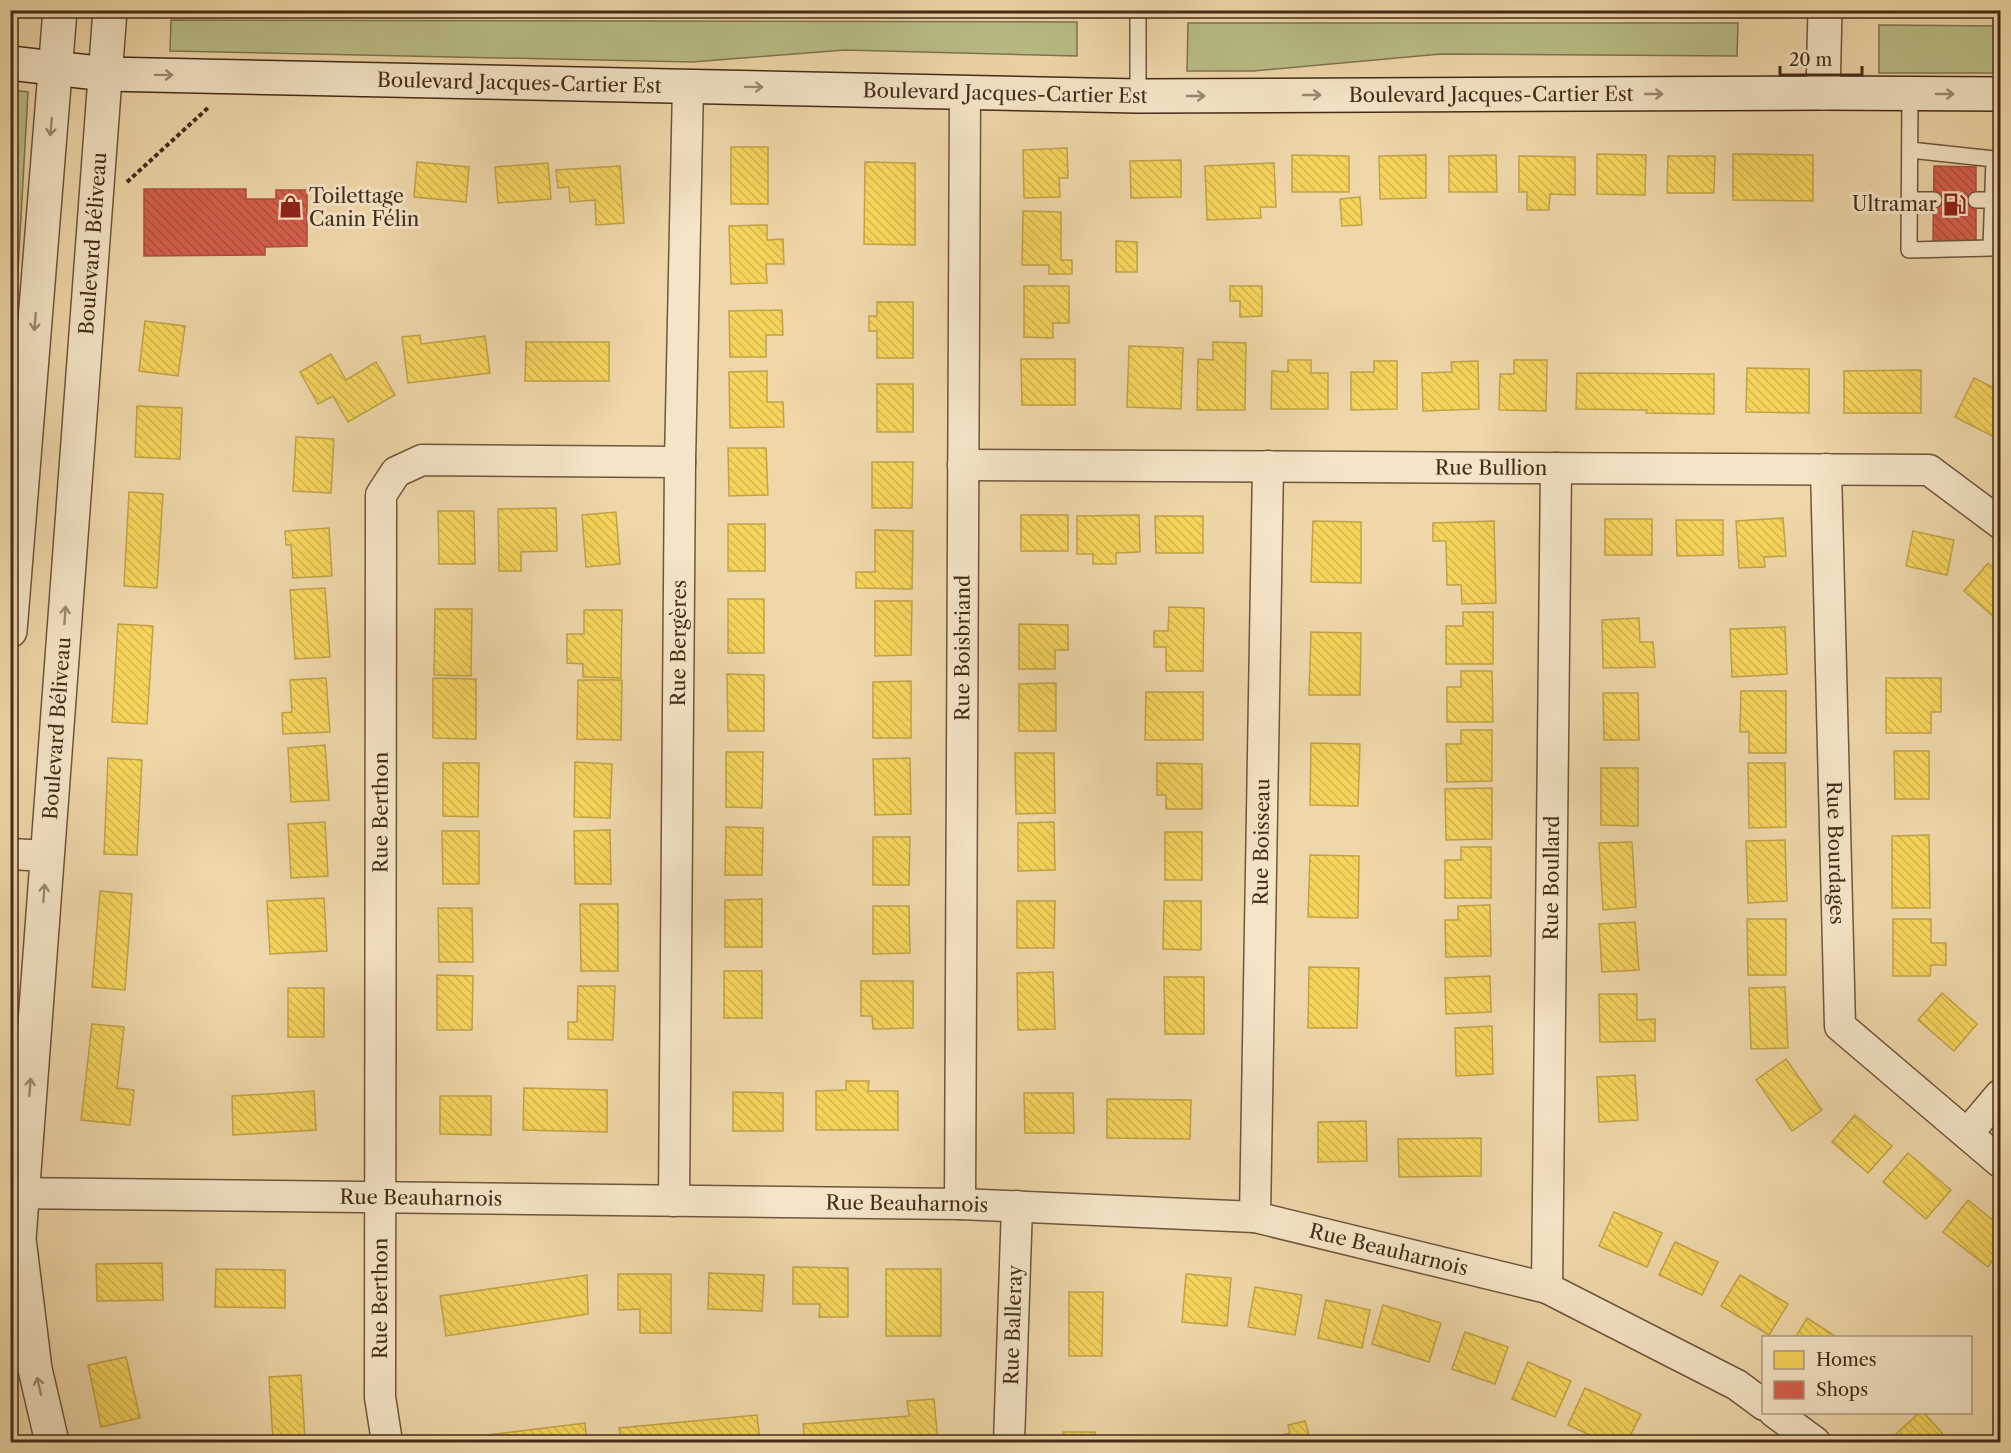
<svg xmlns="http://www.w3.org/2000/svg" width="2011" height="1453" font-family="'Libre Caslon Text',serif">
	<defs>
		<pattern id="homes-back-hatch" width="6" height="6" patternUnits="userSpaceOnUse" patternTransform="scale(1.5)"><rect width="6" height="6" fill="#f6d55c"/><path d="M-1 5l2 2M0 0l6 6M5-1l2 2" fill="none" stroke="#d4b74f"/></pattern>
		<pattern id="shops-back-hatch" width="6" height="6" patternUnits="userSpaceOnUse" patternTransform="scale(1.5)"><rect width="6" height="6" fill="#d6604d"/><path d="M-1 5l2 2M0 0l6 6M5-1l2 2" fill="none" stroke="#af4f3f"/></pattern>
	</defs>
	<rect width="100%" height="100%" fill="#efd7a9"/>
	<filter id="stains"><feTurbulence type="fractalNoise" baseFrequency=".00333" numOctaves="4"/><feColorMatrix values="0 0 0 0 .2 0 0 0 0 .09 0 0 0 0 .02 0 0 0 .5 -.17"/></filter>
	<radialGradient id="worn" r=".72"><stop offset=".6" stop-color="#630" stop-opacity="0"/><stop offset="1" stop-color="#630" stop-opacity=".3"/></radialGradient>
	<g fill="#babe87" stroke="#807450" stroke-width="1.5">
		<polygon points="171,20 1077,22 1077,56 845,50 692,62 170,51"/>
		<polygon points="1188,23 1738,23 1737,56 1441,54 1253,71 1187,71"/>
		<polygon points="1879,25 2000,26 2000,73 1879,73"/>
		<polygon points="11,90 28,92 11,395 10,90"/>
	</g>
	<g fill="url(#homes-back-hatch)" stroke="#c1a248" stroke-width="1.5">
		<rect x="731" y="147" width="37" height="57"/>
		<polygon points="1067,148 1068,178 1059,178 1060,197 1024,198 1023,150"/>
		<polygon points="1597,154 1646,155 1645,195 1597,194"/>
		<polygon points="1733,154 1813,155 1813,201 1733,200"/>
		<polygon points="1292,155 1349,156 1349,192 1292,192"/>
		<polygon points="1426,155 1426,198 1380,199 1379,156"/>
		<polygon points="1496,155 1497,192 1449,192 1449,156"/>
		<polygon points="1519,156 1575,157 1575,195 1550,194 1549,210 1527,210 1527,192 1519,192"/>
		<polygon points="1668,156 1715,156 1714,193 1667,193"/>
		<polygon points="1181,160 1181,197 1131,198 1130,161"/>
		<polygon points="417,162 469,167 466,202 414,197"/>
		<polygon points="865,162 915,163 915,245 864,244"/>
		<polygon points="548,163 551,199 498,203 495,167"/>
		<polygon points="1274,163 1276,207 1260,207 1261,218 1207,220 1205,166"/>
		<polygon points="620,166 624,223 596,225 595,200 570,202 569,187 558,188 556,170"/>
		<polygon points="1360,197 1362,225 1342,226 1340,199"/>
		<polygon points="1023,211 1061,212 1061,260 1072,260 1072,274 1049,274 1049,265 1022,265"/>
		<polygon points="767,225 767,240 783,239 784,264 766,264 767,283 731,284 729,226"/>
		<polygon points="1116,241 1137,242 1137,272 1116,272"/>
		<polygon points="1024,286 1069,286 1069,323 1053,323 1053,338 1024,337"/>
		<polygon points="1230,286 1262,286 1262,316 1240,317 1240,301 1230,301"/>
		<polygon points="877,302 913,302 913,358 877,358 877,331 869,331 869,316 877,316"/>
		<polygon points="782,310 783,335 766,335 766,357 730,357 729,311"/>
		<polygon points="145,321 185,326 178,376 139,371"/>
		<polygon points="420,335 421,344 485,336 490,373 408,383 402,337"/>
		<polygon points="526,342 609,342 609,381 525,381"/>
		<polygon points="1213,342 1246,343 1245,410 1197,410 1198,359 1213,360"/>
		<polygon points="1129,346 1183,348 1181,409 1127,407"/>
		<polygon points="331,354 346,380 376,362 395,395 348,422 333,396 318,404 300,372"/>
		<polygon points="1021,359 1075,359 1075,405 1022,405"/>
		<polygon points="1288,360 1311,360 1311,373 1328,373 1328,409 1271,409 1272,371 1288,372"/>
		<polygon points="1514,360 1547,360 1546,411 1499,410 1500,374 1514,374"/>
		<polygon points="1374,361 1397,361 1397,409 1351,410 1351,372 1374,372"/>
		<polygon points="1478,361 1479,409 1423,411 1422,373 1452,372 1451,362"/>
		<polygon points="1747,368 1809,369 1809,413 1746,412"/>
		<polygon points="1921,370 1921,413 1844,413 1844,371"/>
		<polygon points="767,371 767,402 783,402 784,427 730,428 729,372"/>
		<polygon points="1577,373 1714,374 1714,414 1646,413 1647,410 1576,409"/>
		<polygon points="1974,378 2000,391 2000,440 1955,417"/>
		<rect x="877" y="384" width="36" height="48"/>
		<polygon points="137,406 182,408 180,459 135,457"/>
		<polygon points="296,437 334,439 331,493 293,491"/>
		<polygon points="728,448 766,448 768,495 729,496"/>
		<polygon points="872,462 913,462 912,508 872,508"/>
		<polygon points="129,492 163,494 157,588 124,586"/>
		<polygon points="556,508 557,551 521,552 521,571 499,571 498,509"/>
		<polygon points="438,511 474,511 475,564 439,564"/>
		<polygon points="616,512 620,564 586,567 582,515"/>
		<rect x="1021" y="515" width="47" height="36"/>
		<polygon points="1139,515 1140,552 1116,553 1116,564 1093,564 1093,554 1077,554 1077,516"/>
		<polygon points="1155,516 1203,516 1203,553 1156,553"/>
		<polygon points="1783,518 1786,556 1764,557 1765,567 1739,568 1736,521"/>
		<rect x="1605" y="519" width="47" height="36"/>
		<polygon points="1676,520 1723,520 1723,555 1677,556"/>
		<polygon points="1313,521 1361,522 1361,583 1311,582"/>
		<polygon points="1494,521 1496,603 1462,604 1461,585 1447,585 1446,541 1433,541 1433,523"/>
		<rect x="728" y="524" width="37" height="47"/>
		<polygon points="329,528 332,576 293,578 291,545 286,545 285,531"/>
		<polygon points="875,530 913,531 912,589 856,588 856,572 875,572"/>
		<polygon points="1913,531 1954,540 1947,575 1906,566"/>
		<polygon points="1988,563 2000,574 2000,622 1964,591"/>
		<polygon points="325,588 330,657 295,659 290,590"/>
		<rect x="728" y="599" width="36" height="54"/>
		<polygon points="875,601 912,601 911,655 875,656"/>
		<polygon points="1169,607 1204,608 1203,671 1166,671 1166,647 1154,647 1154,631 1168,631"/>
		<polygon points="435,609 472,609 471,676 434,675"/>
		<polygon points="584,610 622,610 621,678 583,677 583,664 567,663 567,634 584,634"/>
		<polygon points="1463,612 1493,612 1493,664 1446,664 1446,626 1463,626"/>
		<polygon points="1639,618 1640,642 1653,642 1655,667 1603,668 1602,620"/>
		<polygon points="118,624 153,626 147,724 112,722"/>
		<polygon points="1019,624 1068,625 1068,650 1055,650 1055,669 1019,669"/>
		<polygon points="1785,627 1787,674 1732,677 1730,629"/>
		<polygon points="1311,632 1361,633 1360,695 1309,695"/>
		<polygon points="1461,671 1492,671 1493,722 1447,722 1447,687 1461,687"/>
		<polygon points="727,674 764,675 764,731 728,731"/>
		<polygon points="326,678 330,732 283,734 282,713 292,712 290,680"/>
		<polygon points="433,678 476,679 476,739 433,738"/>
		<polygon points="1886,678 1941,678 1941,712 1931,712 1931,733 1886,733"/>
		<polygon points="578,680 622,680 621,740 577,739"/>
		<polygon points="911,681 911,738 873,738 873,682"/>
		<polygon points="1056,683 1056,731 1019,731 1019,684"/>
		<polygon points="1741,691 1786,691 1786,753 1749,753 1749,732 1740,732"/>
		<polygon points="1146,692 1203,692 1203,740 1145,740"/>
		<polygon points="1603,693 1638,693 1639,740 1604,740"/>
		<polygon points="1461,730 1492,730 1492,781 1447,782 1446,744 1461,744"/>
		<polygon points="1311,743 1360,744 1358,806 1310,805"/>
		<polygon points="325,745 329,800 291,802 288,748"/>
		<polygon points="1894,751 1929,751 1929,799 1895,799"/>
		<polygon points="726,752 763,752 762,808 726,807"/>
		<polygon points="1015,753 1054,753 1055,813 1016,814"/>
		<polygon points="108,758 142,760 137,855 104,854"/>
		<polygon points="910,758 911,814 875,815 873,759"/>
		<polygon points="575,762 612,764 610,818 574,817"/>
		<polygon points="443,763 479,763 478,817 443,816"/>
		<polygon points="1157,763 1202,764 1202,809 1166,809 1166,795 1157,795"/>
		<polygon points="1748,763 1785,763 1786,827 1749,828"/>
		<polygon points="1601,768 1638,768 1638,826 1601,825"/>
		<polygon points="1492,788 1492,839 1446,840 1445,789"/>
		<polygon points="325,822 328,876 291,878 288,824"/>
		<polygon points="1054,822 1055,870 1018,871 1018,823"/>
		<polygon points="726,827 763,828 762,875 725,875"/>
		<polygon points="610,830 611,884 575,884 574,831"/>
		<polygon points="442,831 479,831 479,884 443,884"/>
		<rect x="1165" y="832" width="37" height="48"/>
		<polygon points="1929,835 1930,908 1892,908 1892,836"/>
		<polygon points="873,837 910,837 909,885 873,885"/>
		<polygon points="1785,840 1787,901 1748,903 1746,841"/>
		<polygon points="1632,842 1636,907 1603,910 1599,843"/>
		<polygon points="1461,847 1491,847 1491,898 1445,898 1445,860 1461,860"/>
		<polygon points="1310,855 1359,856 1358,918 1308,917"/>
		<polygon points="100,891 132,894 125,990 92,987"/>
		<polygon points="324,898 327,951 270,954 267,901"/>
		<polygon points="762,899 762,947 725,947 725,900"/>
		<polygon points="1017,901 1055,901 1054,948 1017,948"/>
		<polygon points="1164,901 1201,901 1201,950 1163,949"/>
		<polygon points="580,904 618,904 618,971 581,971"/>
		<polygon points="1490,905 1491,956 1446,957 1445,920 1458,920 1458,906"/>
		<polygon points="873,906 909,906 910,953 873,954"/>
		<polygon points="438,908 472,908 473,962 439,962"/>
		<polygon points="1747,919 1786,919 1786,975 1748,975"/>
		<polygon points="1893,919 1931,919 1931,943 1946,943 1946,965 1931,965 1930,976 1893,976"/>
		<polygon points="1635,922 1639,970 1602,972 1599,924"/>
		<polygon points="1309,967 1359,968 1357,1028 1308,1028"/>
		<rect x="724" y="971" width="38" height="47"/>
		<polygon points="1053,972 1055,1029 1018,1030 1017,973"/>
		<polygon points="437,975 473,976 472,1030 437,1030"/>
		<polygon points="1490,976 1491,1012 1446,1014 1445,978"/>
		<polygon points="1164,977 1204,977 1204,1034 1165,1034"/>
		<polygon points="861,981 913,981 913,1028 873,1029 872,1016 861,1016"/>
		<polygon points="578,986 615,986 613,1040 568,1039 568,1022 577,1022"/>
		<polygon points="1785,987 1788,1048 1751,1049 1749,988"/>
		<rect x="288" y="988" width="36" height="49"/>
		<polygon points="1942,993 1977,1024 1954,1051 1918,1020"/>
		<polygon points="1599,994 1637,994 1637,1020 1655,1019 1655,1041 1600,1042"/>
		<polygon points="92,1024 124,1027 117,1088 134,1090 130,1125 81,1120"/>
		<polygon points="1492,1026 1493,1074 1456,1076 1455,1028"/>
		<polygon points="1786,1059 1822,1110 1792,1131 1756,1080"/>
		<polygon points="1635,1075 1638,1120 1599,1122 1597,1077"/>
		<polygon points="846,1081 869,1081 868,1091 898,1091 898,1130 816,1130 816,1091 846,1090"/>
		<polygon points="524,1088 607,1090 607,1132 523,1130"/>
		<polygon points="314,1091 316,1130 233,1135 232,1096"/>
		<polygon points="733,1092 783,1093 783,1131 733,1131"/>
		<polygon points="1024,1093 1073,1093 1074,1133 1025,1133"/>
		<polygon points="440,1096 491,1096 491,1135 440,1134"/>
		<polygon points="1107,1099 1191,1100 1190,1139 1107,1138"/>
		<polygon points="1855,1115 1892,1146 1868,1173 1832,1142"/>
		<polygon points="1366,1121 1367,1161 1318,1162 1318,1122"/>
		<polygon points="1481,1138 1481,1176 1399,1177 1398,1139"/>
		<polygon points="1908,1153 1951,1190 1926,1219 1883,1182"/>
		<polygon points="1968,1200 2000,1226 2000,1250 1988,1267 1943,1232"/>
		<polygon points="1614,1212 1662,1233 1647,1267 1599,1246"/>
		<polygon points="1675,1242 1718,1262 1702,1295 1659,1275"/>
		<polygon points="162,1263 163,1300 97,1301 96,1264"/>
		<polygon points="793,1267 848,1268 848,1317 819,1317 820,1304 793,1304"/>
		<polygon points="216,1269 285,1270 285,1308 215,1307"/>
		<rect x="886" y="1269" width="55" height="67"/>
		<polygon points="709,1273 764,1275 762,1311 708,1309"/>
		<polygon points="618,1274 671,1274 671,1333 640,1333 640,1309 618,1310"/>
		<polygon points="1186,1274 1231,1278 1227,1326 1182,1322"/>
		<polygon points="587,1275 588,1314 446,1336 440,1296"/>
		<polygon points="1740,1275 1788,1304 1769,1335 1721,1306"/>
		<polygon points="1255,1287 1302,1295 1295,1335 1248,1327"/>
		<polygon points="1069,1292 1103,1292 1102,1356 1069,1356"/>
		<polygon points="1326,1300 1370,1310 1362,1348 1318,1338"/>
		<polygon points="1383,1305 1441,1323 1429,1362 1372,1344"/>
		<polygon points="1807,1318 1838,1338 1795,1338"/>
		<polygon points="1465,1332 1508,1347 1495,1384 1452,1369"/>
		<polygon points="126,1357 140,1418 101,1427 88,1365"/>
		<polygon points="1528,1362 1571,1381 1555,1417 1512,1399"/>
		<polygon points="301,1375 305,1439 273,1441 269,1377"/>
		<polygon points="1585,1388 1641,1414 1627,1442 1605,1442 1568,1425"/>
		<polygon points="934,1399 938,1442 805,1442 803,1424 909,1416 907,1401"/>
		<polygon points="1920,1412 1923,1412 1950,1442 1902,1442 1895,1435"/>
		<polygon points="757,1415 760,1442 621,1442 619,1428"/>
		<polygon points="1305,1421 1311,1442 1265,1442 1264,1440 1290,1433 1288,1425"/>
		<polygon points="585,1423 587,1442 454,1442 454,1439"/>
		<rect x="1063" y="1432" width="32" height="10"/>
	</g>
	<g fill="url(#shops-back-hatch)" stroke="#aa503d" stroke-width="1.5">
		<polygon points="1934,166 1976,167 1976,242 1933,242"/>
		<polygon points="144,189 246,189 246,199 276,199 276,190 307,190 307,246 265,247 265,255 144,256"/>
	</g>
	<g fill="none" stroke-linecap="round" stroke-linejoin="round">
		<defs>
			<g id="service">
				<polyline points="1138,10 1138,96"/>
				<polyline points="1910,150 1994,159 1991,248 1909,250 1910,94"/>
				<polyline points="1909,200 1934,200"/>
				<polyline points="1976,200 1993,200"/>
			</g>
			<g id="minor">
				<path id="s1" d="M963,465l966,5 71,53"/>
				<path id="s2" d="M1826,469l14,557 160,136"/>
				<polyline points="10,854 47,856"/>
				<polyline points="1968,1133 2000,1095"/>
				<path id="s3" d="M10,1193l950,11 295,13 292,71 190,97 27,20"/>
				<path id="s4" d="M674,1201l6,-739 8,-376"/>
				<path id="s5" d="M960,1204l5,-1112"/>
				<path id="s6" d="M1255,1217l13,-751"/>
				<path id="s7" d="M1547,1288l9,-820"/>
				<polyline points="1774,1412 1815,1442"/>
				<path id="s8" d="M387,1442l-7,-45 1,-902 15,-23 26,-12 258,2"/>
				<path id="s9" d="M1009,1442l8,-236"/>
			</g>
			<g id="tertiary">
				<polyline points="1823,93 1825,10"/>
				<polyline points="10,631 60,10"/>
				<path id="s10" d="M52,1442l-17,-73 -16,-130 91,-1229"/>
			</g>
			<g id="secondary">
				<path id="s11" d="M10,63l96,11 1032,22 685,-3 177,1"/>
			</g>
		</defs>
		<use href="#service" stroke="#70563c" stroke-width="18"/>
		<use href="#minor" stroke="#70563c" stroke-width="33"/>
		<use href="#tertiary" stroke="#70563c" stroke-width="36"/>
		<use href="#secondary" stroke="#452b18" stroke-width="36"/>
		<polyline stroke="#452b18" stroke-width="4" stroke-dasharray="4.5 3" stroke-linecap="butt" points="127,182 210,106"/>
		<use href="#service" stroke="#f5e5c7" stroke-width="15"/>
		<use href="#minor" stroke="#f5e5c7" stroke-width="30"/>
		<use href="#tertiary" stroke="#f5e5c7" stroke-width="33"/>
		<use href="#secondary" stroke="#f5e5c7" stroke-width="33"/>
	</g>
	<defs><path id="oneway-shaft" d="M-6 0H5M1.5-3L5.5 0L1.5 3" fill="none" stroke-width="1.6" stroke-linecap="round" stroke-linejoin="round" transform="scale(1.5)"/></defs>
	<g stroke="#9d8870">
		<use href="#oneway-shaft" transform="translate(164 75) rotate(1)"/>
		<use href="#oneway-shaft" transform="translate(754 87) rotate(1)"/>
		<use href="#oneway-shaft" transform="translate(1654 94)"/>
		<use href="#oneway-shaft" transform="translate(1945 94)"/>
		<use href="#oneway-shaft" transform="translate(1312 95)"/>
		<use href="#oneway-shaft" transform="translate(1196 96)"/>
		<use href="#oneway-shaft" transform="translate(51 127) rotate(95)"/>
		<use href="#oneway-shaft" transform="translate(35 322) rotate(95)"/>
		<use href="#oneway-shaft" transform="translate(65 615) rotate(-86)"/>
		<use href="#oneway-shaft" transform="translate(44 893) rotate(-86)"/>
		<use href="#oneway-shaft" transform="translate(30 1087) rotate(-86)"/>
		<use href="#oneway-shaft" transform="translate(39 1386) rotate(-103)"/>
	</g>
	<defs>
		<symbol id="fuel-bare" viewBox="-9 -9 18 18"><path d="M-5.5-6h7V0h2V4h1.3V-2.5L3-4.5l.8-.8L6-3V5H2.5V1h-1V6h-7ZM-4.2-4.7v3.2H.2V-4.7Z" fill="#8f2418" stroke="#f5e5c7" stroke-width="2.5" paint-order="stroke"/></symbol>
		<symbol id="shop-bare" viewBox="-9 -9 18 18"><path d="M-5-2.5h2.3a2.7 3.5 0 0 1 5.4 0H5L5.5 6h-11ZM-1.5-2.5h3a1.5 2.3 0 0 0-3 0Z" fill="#8f2418" stroke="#f5e5c7" stroke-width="2.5" paint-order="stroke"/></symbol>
	</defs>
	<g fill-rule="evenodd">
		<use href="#fuel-bare" x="1938" y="188" width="33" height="33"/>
		<use href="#shop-bare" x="274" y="190" width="33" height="33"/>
	</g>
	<g text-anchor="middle" stroke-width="6" stroke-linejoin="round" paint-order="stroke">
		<g font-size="20" fill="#452b18" stroke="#f5e5c7">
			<text dy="7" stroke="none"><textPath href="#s11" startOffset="510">Boulevard Jacques-Cartier Est</textPath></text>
			<text dy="7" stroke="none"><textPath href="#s11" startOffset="996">Boulevard Jacques-Cartier Est</textPath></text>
			<text dy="7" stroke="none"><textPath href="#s11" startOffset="1482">Boulevard Jacques-Cartier Est</textPath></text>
			<text dy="7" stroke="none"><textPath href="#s10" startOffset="1204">Boulevard Béliveau</textPath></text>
			<text dy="7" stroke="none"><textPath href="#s1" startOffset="528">Rue Bullion</textPath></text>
			<text dy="7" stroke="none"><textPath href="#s4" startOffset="558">Rue Bergères</textPath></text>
			<text dy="7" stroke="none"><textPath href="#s5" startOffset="556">Rue Boisbriand</textPath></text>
			<text dy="7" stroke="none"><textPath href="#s10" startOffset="718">Boulevard Béliveau</textPath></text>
			<text dy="7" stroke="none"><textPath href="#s8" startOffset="630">Rue Berthon</textPath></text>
			<text dy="7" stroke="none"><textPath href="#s6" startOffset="375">Rue Boisseau</textPath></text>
			<text dy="7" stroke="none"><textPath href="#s2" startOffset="384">Rue Bourdages</textPath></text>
			<text dy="7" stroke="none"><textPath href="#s7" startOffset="410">Rue Boullard</textPath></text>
			<text dy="7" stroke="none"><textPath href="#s3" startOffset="411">Rue Beauharnois</textPath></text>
			<text dy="7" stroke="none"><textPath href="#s3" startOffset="897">Rue Beauharnois</textPath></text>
			<text dy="7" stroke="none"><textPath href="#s3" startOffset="1383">Rue Beauharnois</textPath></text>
			<text dy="7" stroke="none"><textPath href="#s8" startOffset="144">Rue Berthon</textPath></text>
			<text dy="7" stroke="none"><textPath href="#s9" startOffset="117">Rue Balleray</textPath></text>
		</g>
		<g font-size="20" fill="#452b18" stroke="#f5e5c7" text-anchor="start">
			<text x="309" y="203">Toilettage<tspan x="309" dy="23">Canin Félin</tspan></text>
			<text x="1937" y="211" text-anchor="end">Ultramar</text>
		</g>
	</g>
	<rect width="2011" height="1453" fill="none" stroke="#efd7a9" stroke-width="36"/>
	<rect x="12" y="12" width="1987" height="1429" fill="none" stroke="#452b18" stroke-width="3"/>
	<rect x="18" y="18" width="1975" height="1417" fill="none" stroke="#452b18" stroke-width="1.5"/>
	<rect x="1762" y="1336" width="210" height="78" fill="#f5e5c7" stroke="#af9b81" stroke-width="1.5"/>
	<rect x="1774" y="1351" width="30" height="18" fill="#f6d55c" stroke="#af9b81" stroke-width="1.5"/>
	<text x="1816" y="1366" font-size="18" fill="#452b18">Homes</text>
	<rect x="1774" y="1381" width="30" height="18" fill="#d6604d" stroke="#af9b81" stroke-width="1.5"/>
	<text x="1816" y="1396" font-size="18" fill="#452b18">Shops</text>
	<path d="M1780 66v9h82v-9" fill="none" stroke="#452b18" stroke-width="3"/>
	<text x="1789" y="66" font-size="18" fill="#452b18" stroke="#f5e5c7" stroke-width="4.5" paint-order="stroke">20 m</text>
	<rect width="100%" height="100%" filter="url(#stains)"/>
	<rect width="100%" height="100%" fill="url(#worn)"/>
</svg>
